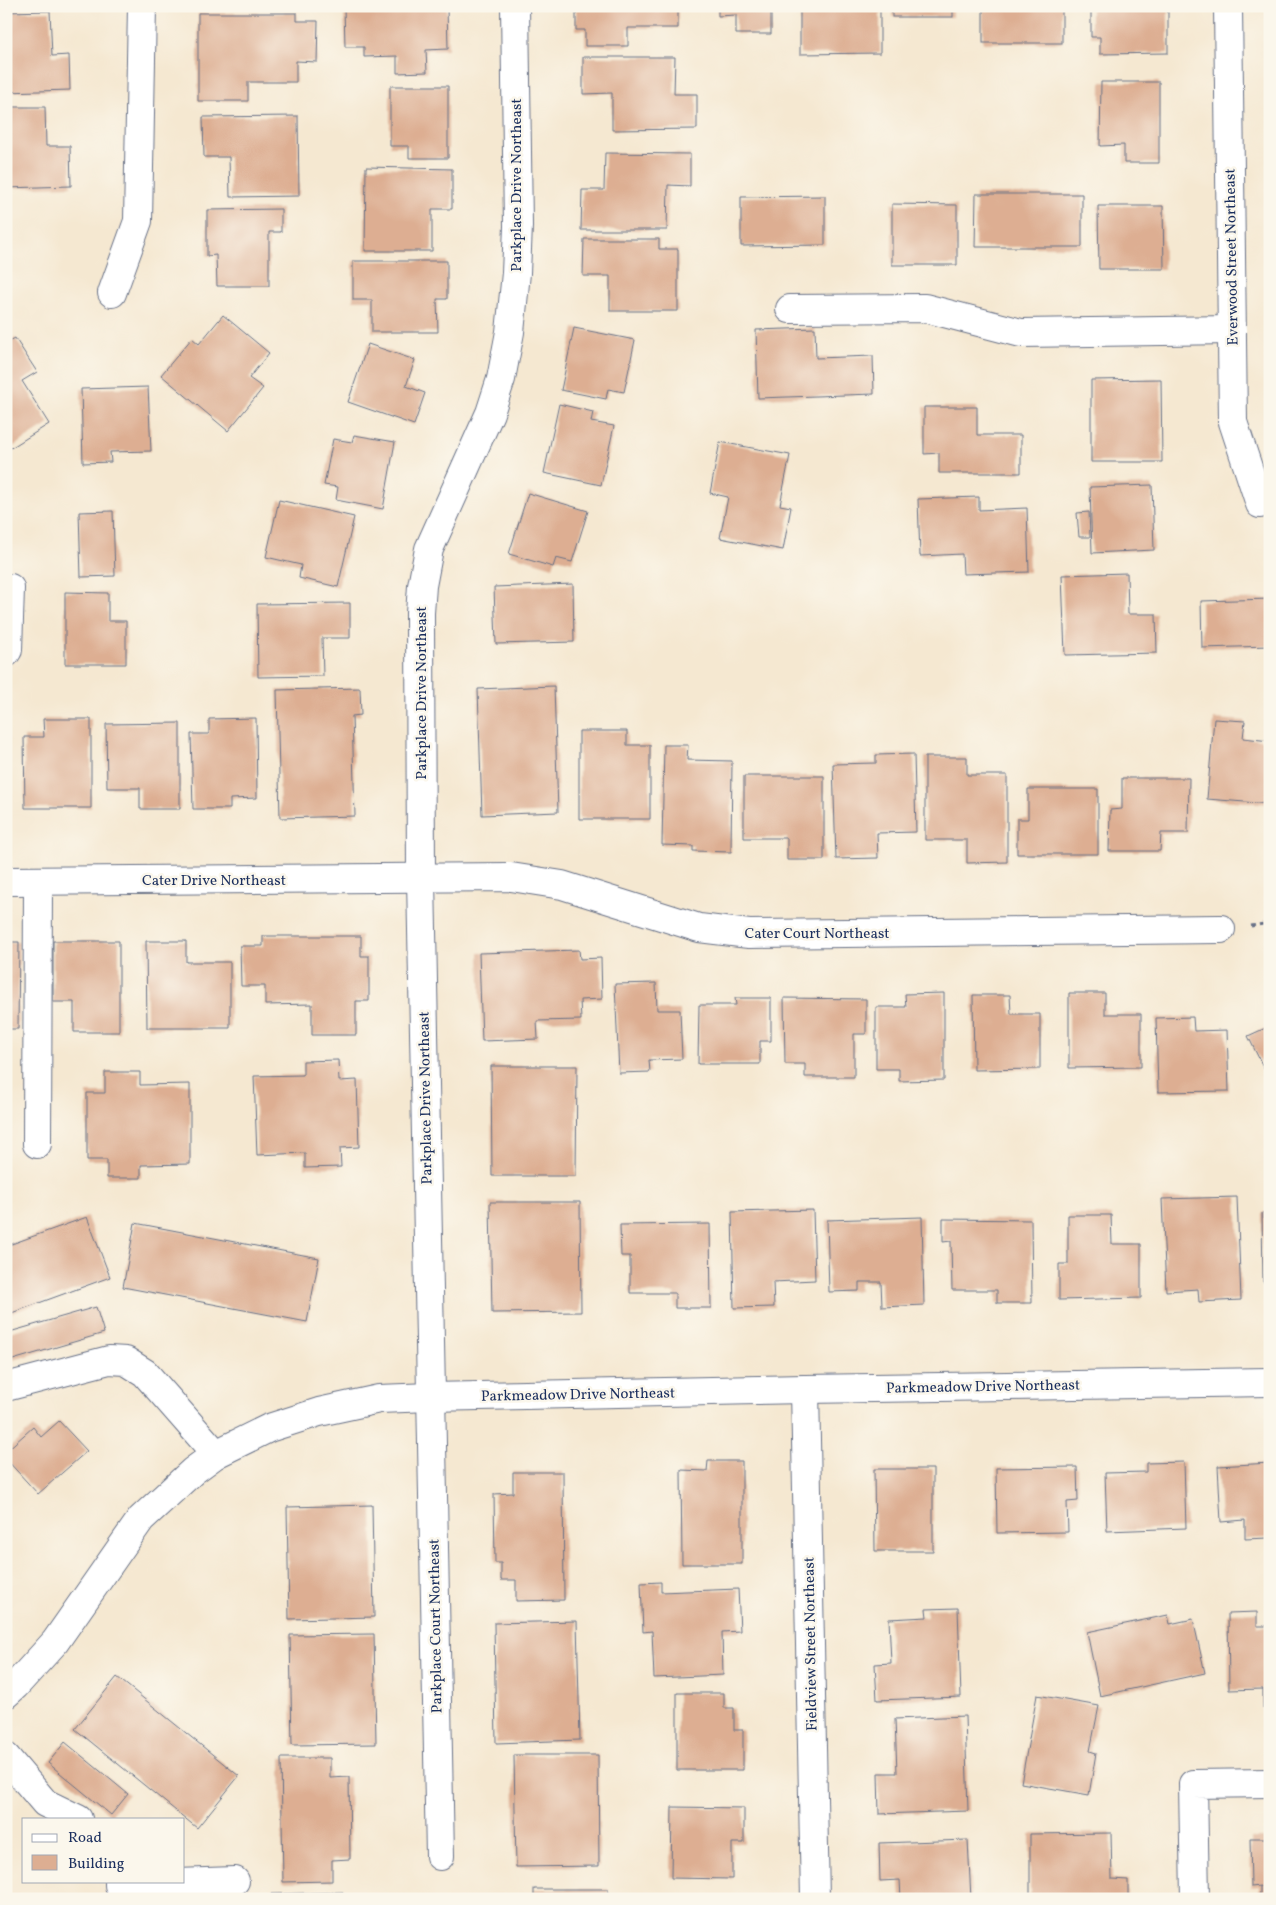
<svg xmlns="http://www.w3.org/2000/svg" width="1276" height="1905" font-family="Vollkorn,serif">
	<rect width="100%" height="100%" fill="#fbf7ec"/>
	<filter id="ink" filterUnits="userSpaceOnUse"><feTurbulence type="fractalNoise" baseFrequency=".02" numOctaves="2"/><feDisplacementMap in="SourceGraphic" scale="10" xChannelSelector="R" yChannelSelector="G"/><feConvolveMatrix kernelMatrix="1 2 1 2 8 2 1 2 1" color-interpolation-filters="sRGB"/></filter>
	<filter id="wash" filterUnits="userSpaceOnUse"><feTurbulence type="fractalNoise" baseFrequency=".0096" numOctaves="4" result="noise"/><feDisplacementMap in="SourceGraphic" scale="20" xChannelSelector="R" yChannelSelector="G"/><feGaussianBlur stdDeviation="1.12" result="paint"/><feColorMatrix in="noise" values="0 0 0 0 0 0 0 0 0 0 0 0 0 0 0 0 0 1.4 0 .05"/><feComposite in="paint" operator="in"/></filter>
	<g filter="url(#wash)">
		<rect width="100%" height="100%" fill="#f5e8d1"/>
		<g id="blocks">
			<g fill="#ddae92">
				<polygon points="344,6 447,6 448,49 426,50 427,72 397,73 397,56 364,57 364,47 345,47"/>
				<polygon points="576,6 699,6 699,9 678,9 678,28 628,28 628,46 585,46 585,30 576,30"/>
				<polygon points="718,6 771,6 771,34 736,34 736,15 718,16"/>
				<polygon points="800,6 880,6 880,53 800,54"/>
				<rect x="892" y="6" width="61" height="11"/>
				<rect x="983" y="6" width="79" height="37"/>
				<polygon points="1091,6 1168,6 1168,53 1100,54 1100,37 1091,37"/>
				<polygon points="50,11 52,56 69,55 70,90 6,92 6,12"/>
				<polygon points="198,13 297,13 297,21 318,21 317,62 296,61 296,82 248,82 248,101 198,101"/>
				<polygon points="583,57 675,57 674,94 697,94 697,129 612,130 612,93 583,94"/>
				<polygon points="1101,82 1159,82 1159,163 1124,163 1124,145 1100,146"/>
				<polygon points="390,86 448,86 448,158 409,158 409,146 390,146"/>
				<polygon points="6,107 45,107 46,146 70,146 71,186 6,188"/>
				<polygon points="298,116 299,196 230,197 229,157 204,157 203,117"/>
				<polygon points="605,153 690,154 690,186 668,185 667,230 581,230 582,190 604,190"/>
				<polygon points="366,167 452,169 452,209 432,209 432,251 365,251"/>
				<polygon points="976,194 1082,194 1082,247 975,247"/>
				<polygon points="825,196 825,245 741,246 741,197"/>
				<polygon points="892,204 957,205 957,265 892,265"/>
				<polygon points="1098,206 1163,206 1164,269 1099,269"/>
				<polygon points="281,209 281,232 269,232 269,286 217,286 216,255 207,256 207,210"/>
				<polygon points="584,239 659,239 659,249 678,249 678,311 610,311 610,276 583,276"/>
				<polygon points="353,261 447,261 447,299 437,299 438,332 372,332 372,300 353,300"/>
				<polygon points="223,315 269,353 249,378 263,388 228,431 161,375 192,338 199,344"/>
				<polygon points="574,328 635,340 624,392 608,389 606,399 561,390"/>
				<polygon points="815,328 816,358 873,356 874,394 758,398 756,330"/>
				<polygon points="15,338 37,372 22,381 49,424 6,451 6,343"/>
				<polygon points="368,344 415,360 406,386 425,393 414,425 348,402"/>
				<polygon points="1161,379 1162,462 1091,462 1091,380"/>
				<polygon points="148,387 151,451 110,452 111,462 83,463 81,389"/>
				<polygon points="559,404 593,412 591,422 614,426 601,485 544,473"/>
				<polygon points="924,407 977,407 977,435 1021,435 1021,473 939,473 939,453 924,454"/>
				<polygon points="354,435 395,442 383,509 336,500 338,487 324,485 333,439 352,442"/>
				<polygon points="720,442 790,455 780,505 791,507 783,550 720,538 728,497 710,493"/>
				<polygon points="1152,485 1154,550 1092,553 1090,487"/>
				<polygon points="528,493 588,511 572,562 556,558 553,567 509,554"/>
				<polygon points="979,497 979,510 1027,508 1029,572 963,574 962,554 920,556 918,499"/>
				<polygon points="279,500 354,517 338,587 299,578 301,565 266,557"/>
				<polygon points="113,511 115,576 81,577 79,512"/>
				<polygon points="1089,512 1090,537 1079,537 1077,513"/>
				<polygon points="1127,573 1128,614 1156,614 1157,653 1065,655 1062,575"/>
				<polygon points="573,584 574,642 496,644 494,587"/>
				<polygon points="65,592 108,593 108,621 126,621 126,664 65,664"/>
				<polygon points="1270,599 1270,646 1202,648 1201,601"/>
				<polygon points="350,603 350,638 322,638 323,676 258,677 257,604"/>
				<polygon points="554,686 558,812 482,815 478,689"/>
				<polygon points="360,688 361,715 352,716 355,816 280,818 277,690"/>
				<polygon points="256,718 257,798 230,799 230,809 193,809 191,734 209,734 209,719"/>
				<polygon points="43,719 91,719 91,808 25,808 24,737 44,737"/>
				<polygon points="1214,719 1245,721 1243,738 1270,741 1270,804 1207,799"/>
				<polygon points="180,723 180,809 140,809 140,788 107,788 106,724"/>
				<polygon points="579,731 627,731 627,745 650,745 650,819 579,819"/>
				<polygon points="664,745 688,745 687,760 732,761 731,852 693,851 693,846 662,845"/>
				<polygon points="914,754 916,832 877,833 878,858 836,859 833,764 876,763 876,755"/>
				<polygon points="925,757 967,757 967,775 1007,775 1007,862 967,863 967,840 925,840"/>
				<polygon points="744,776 824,776 824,860 787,860 787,838 744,838"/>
				<polygon points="1122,778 1189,778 1188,833 1161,833 1160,851 1109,851 1110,810 1122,809"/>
				<polygon points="1028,789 1098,789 1098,854 1017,854 1017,819 1028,819"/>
				<polygon points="263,936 361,936 361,956 369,956 369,1001 356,1001 356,1035 312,1035 312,1004 265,1005 265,986 241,986 240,946 263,946"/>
				<polygon points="53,941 119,941 119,1032 74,1032 74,1002 53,1002"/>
				<polygon points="146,941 186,941 186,962 230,962 230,1028 147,1028"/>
				<polygon points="6,942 19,942 18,1029 6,1029"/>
				<polygon points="579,950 580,959 601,958 602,999 580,1000 581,1020 537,1021 538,1039 482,1041 479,953"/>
				<polygon points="656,983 657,1010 680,1010 682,1059 649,1060 650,1072 619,1073 615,984"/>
				<polygon points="944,993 944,1080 899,1081 899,1069 876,1069 876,1007 906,1007 905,994"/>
				<polygon points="1069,993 1105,993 1105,1014 1141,1014 1141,1067 1069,1068"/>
				<polygon points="973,995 1010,995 1011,1014 1040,1014 1040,1069 974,1070"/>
				<polygon points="735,998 771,998 771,1041 760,1041 760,1064 698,1064 699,1005 736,1005"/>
				<polygon points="784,998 866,999 866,1034 854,1034 854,1077 805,1077 805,1064 785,1064"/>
				<polygon points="1193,1017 1194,1031 1227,1030 1229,1091 1158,1092 1156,1018"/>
				<polygon points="1270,1026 1270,1081 1248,1036"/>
				<polygon points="338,1060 339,1081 357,1080 359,1147 340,1148 341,1167 305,1168 305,1153 257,1155 254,1076 303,1075 303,1061"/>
				<polygon points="491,1066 577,1066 576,1176 492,1176"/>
				<polygon points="105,1072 140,1072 140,1085 190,1084 190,1164 141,1165 141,1178 107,1178 107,1160 87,1160 87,1093 105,1093"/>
				<polygon points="1237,1197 1241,1300 1199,1302 1198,1289 1166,1291 1162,1199"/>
				<polygon points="490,1202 580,1202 581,1312 492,1313"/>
				<polygon points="813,1210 815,1280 773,1282 774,1307 734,1308 732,1212"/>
				<polygon points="1270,1212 1270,1282 1263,1282 1262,1213"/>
				<polygon points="1068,1215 1111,1215 1112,1244 1141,1244 1141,1298 1059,1300 1059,1264 1068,1264"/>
				<polygon points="87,1217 110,1277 6,1315 6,1246"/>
				<polygon points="922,1217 924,1305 882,1307 881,1282 859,1282 859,1291 829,1292 827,1220"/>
				<polygon points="943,1219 1031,1220 1032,1303 997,1303 997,1290 952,1290 951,1241 943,1242"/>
				<polygon points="135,1223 319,1258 307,1322 123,1287"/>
				<polygon points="710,1224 711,1308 675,1308 675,1293 630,1293 630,1256 621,1256 620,1225"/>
				<polygon points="96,1307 104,1333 6,1362 6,1333"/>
				<polygon points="59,1421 87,1451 38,1494 6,1459 6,1451 33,1427 41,1437"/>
				<polygon points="708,1461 742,1461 742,1564 682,1564 681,1470 707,1471"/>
				<polygon points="1184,1462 1186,1528 1107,1531 1105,1473 1146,1472 1146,1463"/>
				<polygon points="1270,1463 1270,1520 1267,1520 1268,1538 1245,1539 1245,1520 1221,1522 1218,1466"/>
				<polygon points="1077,1467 1078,1501 1067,1502 1068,1532 997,1533 996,1468"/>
				<polygon points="874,1469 933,1469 933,1551 875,1551"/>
				<polygon points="513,1472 563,1472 564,1600 516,1601 516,1580 501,1580 501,1563 495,1563 494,1494 513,1493"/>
				<polygon points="372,1505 374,1617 289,1619 287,1507"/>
				<polygon points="661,1582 661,1592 738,1589 740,1631 722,1632 723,1675 654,1678 652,1631 643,1632 641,1583"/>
				<polygon points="958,1608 961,1697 877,1700 875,1664 891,1663 889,1619 927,1617 926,1609"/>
				<polygon points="1257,1612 1257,1626 1270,1626 1270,1708 1263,1708 1263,1689 1229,1690 1228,1613"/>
				<polygon points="1168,1615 1170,1624 1193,1619 1205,1673 1100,1696 1087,1632"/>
				<polygon points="577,1621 580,1740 496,1743 494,1623"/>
				<polygon points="374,1634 376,1744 292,1745 290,1635"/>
				<polygon points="117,1677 239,1776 197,1828 75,1729"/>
				<polygon points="677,1693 724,1693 724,1708 734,1708 734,1730 743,1730 743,1770 677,1770"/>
				<polygon points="1037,1695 1099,1706 1090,1751 1096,1753 1089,1795 1021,1783"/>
				<polygon points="965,1716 968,1811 879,1814 878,1773 897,1773 895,1719"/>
				<polygon points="65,1742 128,1794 111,1815 48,1763"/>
				<polygon points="514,1755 598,1755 599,1866 516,1867"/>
				<polygon points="281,1758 330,1758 330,1778 349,1777 350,1859 332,1860 332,1881 283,1882"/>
				<polygon points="672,1807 744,1808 744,1843 732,1843 732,1879 671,1878"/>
				<polygon points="1111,1833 1112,1879 1128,1880 1128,1899 1030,1899 1030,1834"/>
				<polygon points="1250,1838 1270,1838 1270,1899 1260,1899 1260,1886 1251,1887"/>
				<polygon points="968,1840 971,1899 901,1899 900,1880 880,1881 879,1843"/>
				<rect x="6" y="1860" width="3" height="39"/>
				<rect x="534" y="1889" width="74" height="10"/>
				<polygon points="343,1892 343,1899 271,1899 271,1894"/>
			</g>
		</g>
	</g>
	<g filter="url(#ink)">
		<use href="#blocks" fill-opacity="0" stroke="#677086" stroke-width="1"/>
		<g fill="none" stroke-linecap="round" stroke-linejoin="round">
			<defs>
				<g id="minor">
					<polyline points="1228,6 1233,422 1260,504"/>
					<polyline points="112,293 138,221 142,6"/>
					<polyline points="790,309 925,308 1021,333 1232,330"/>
					<polyline points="6,653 8,650 10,588"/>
					<polyline points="6,881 511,877 562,885 699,928 749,934 1221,929"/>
					<polyline points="37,1144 38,881"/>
					<polyline points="6,1387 109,1360 126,1361 145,1373 216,1454"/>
					<polyline points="805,1389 815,1899"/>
					<polyline points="6,1694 16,1685 55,1642 141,1519 193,1471 216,1454 269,1428 319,1412 379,1399 430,1397 805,1389 1270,1382"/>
					<polyline points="6,1757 45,1803 78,1819"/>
					<polyline points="440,1856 421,878 420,613 422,586 429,549 490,413 501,379 510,332 516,273 518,226 515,6"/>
					<polyline points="119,1881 119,1885 235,1881"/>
					<polyline points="1195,1899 1193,1784 1270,1783"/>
				</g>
			</defs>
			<use href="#minor" stroke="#677086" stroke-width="30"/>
			<polyline stroke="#677086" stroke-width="3" stroke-dasharray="4 4" stroke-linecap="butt" points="1251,926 1270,923"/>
			<use href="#minor" stroke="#fff" stroke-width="28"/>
		</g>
	</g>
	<g text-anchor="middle" stroke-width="5" stroke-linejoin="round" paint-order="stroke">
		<g font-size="15" fill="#1b2f5e" stroke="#fbf7ec">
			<text transform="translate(516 185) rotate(-90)" y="5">Parkplace Drive Northeast</text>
			<text transform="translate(1231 257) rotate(-91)" y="5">Everwood Street Northeast</text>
			<text transform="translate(421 693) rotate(-90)" y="5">Parkplace Drive Northeast</text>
			<text x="214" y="885">Cater Drive Northeast</text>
			<text x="817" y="938">Cater Court Northeast</text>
			<text transform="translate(425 1098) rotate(-91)" y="5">Parkplace Drive Northeast</text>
			<text transform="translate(983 1386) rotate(-1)" y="5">Parkmeadow Drive Northeast</text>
			<text transform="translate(578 1394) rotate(-1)" y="5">Parkmeadow Drive Northeast</text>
			<text transform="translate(435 1626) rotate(-91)" y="5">Parkplace Court Northeast</text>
			<text transform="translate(810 1644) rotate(-91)" y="5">Fieldview Street Northeast</text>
		</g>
	</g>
	<rect width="1276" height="1905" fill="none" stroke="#fbf7ec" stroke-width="25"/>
	<rect x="22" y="1818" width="162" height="65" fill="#fbf7ec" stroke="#a1a7b3"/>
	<rect x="32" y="1834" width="25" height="8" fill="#ffffff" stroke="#a1a7b3"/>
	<text x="68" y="1842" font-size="15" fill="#1b2f5e">Road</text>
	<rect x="32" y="1855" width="25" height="15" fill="#ddae92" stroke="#a1a7b3"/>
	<text x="68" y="1868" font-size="15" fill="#1b2f5e">Building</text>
</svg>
